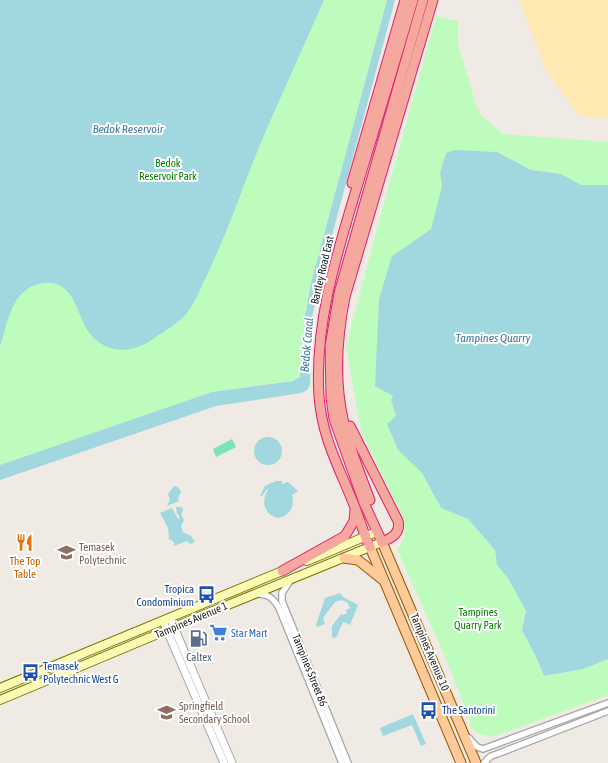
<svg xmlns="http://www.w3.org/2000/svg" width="608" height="763" font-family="'Asap Condensed',sans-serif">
	<rect width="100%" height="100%" fill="#efeae3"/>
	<polygon fill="#ffe9b2" points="519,0 608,0 608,119 583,116 577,113 546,70"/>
	<g fill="#befcbd">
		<polygon points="0,0 387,0 311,283 305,317 301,374 297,380 212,392 0,465"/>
		<path d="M436,16l22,5v23l19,64 5,8 21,18 105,8v43h-27l-20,-11 -30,-4 -34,-18 -42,-2 -9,3 -6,20 2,12 -11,44 -39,27 -13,43 -1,31 12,62 3,4 -2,4 5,16 -4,20 6,14 24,23 19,35 27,11 27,31 3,15 10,13 18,33 -4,19 16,31 6,15 39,-7 25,-10v36l-116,42 -12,-3 -9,-6 -1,-9 -25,-62 -48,-108c10,-11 9,-19 5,-33l-41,-85 -15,-84 33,-126z"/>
	</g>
	<polygon fill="#7de3b3" points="232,439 236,447 216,457 213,449"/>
	<g fill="#a1d7df">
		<path d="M0,0h324c-25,58 -52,114 -75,172 -13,35 -26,69 -42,103 -6,12 -11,26 -20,38 -8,10 -23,18 -34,26 -21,15 -48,16 -65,-8 -13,-21 -15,-55 -50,-47 -10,3 -18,9 -23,19 -8,13 -10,29 -15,43z"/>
		<polygon points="387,0 395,0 319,284 312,318 310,384 307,390 301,393 216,406 0,480 0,465 212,392 293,381 300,377 305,317 311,283"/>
		<polygon points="455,150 497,152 531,170 561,174 581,185 608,185 608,659 583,669 544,676 538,661 522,630 526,611 508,578 497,565 495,550 468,519 441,508 422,473 398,450 387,424 396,416 391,400 393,396 375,386 379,299 392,256 431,229 442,186 440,173 446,153"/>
		<circle cx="268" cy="451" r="14"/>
		<path d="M276,481h6v3l6,-2 10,9 -6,4c3,11 -2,20 -13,23 -14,-2 -19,-16 -11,-28l-1,-1 -5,7h-2l5,-10z"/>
		<polygon points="174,486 178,487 181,492 178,498 179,501 167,506 170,499 168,494"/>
		<polygon points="176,507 182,507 183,510 181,515 184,520 181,526 183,532 191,536 195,542 190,544 187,541 174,546 174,542 169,539 168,528 160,513 172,508 178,519 180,518 178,514 177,514"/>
		<polygon points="340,593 343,597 358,605 350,625 343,622 336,638 332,637 332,626 341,614 343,615 347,613 346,610 350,608 348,603 342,600 335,602 323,618 325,624 317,627 316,625 325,598"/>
		<polygon points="413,714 426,744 421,746 412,725 383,736 380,728"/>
	</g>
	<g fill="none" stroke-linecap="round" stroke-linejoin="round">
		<defs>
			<g id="minor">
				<polyline points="290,581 282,593 282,601 348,763"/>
				<path d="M257,594c11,-1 17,5 22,14l63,155"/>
				<polyline points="469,738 477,747 483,749 608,703"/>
				<polyline points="484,763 491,756 497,754 608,711"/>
			</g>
			<g id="tertiary">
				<polyline points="170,618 232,763"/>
				<polyline points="163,621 224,763"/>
			</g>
			<g id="secondary">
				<polyline points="307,561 376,532"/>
				<polyline points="0,688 287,569"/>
				<polyline points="0,700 196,618 382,542"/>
			</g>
			<g id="primary">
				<polyline points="382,542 476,763"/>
				<polyline points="370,547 461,763"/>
				<polyline points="344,558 358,560 383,580"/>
			</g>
			<g id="trunk">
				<polyline points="352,183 405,0"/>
				<path d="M350,426l48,95c3,12 -6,17 -16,21"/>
				<path d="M370,500c-10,-26 -21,-53 -27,-81 -9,-41 -6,-82 2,-122l88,-297"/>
				<polyline points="382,542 364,503 334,419 331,398 330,346 339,293 423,0"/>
				<path d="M370,547c-7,-14 -10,-28 -16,-42 -15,-38 -32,-67 -35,-109 -5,-75 20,-149 41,-219 18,-59 36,-118 53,-177"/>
				<polyline points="282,571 345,536 354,521 355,510"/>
			</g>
		</defs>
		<use href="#minor" stroke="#a5a5a5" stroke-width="8"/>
		<use href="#tertiary" stroke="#a5a5a5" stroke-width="9"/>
		<use href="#secondary" stroke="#777a00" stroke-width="10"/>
		<use href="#primary" stroke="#985800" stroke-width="11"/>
		<use href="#trunk" stroke="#e31b70" stroke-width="11"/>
		<use href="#minor" stroke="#fff" stroke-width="5.5"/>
		<use href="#tertiary" stroke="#fff" stroke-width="7"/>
		<use href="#secondary" stroke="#fdfab4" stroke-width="8"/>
		<use href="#primary" stroke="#ffca99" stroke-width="9"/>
		<use href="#trunk" stroke="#f5a89e" stroke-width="9"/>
	</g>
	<defs>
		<symbol id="restaurant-bare" viewBox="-9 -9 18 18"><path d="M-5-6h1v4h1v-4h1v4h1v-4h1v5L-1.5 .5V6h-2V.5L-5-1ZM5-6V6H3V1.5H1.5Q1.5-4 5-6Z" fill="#e8710a" stroke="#fff" stroke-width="2.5" paint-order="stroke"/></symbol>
		<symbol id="university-bare" viewBox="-9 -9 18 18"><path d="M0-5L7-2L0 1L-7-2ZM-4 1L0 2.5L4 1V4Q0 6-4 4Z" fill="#8d6e63" stroke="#fff" stroke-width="2.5" paint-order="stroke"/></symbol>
		<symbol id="bus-bare" viewBox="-9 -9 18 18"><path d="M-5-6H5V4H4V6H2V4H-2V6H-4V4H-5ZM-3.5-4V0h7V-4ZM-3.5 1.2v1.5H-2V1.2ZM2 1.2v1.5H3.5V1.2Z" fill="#1a4fb4" stroke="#fff" stroke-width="2.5" paint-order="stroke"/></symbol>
		<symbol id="supermarket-bare" viewBox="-9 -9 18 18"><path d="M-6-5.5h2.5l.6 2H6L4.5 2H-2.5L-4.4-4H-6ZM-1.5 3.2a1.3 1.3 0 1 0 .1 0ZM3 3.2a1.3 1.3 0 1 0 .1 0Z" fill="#3f7fe0" stroke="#fff" stroke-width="2.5" paint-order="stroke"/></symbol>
		<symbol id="fuel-bare" viewBox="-9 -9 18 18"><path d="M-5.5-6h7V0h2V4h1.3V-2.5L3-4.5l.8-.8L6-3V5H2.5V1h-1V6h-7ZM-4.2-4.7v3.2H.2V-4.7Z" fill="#5c6f8a" stroke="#fff" stroke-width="2.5" paint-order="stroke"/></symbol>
		<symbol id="school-bare" viewBox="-9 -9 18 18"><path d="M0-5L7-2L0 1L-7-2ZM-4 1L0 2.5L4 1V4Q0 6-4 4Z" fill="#8d6e63" stroke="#fff" stroke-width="2.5" paint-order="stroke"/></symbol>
	</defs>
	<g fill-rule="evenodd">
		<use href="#restaurant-bare" x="12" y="530" width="25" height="25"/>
		<use href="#university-bare" x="54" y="540" width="25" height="25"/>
		<use href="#bus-bare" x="194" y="582" width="25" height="25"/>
		<use href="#supermarket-bare" x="206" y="620" width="25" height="25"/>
		<use href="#fuel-bare" x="186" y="626" width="25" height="25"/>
		<use href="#bus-bare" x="18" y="660" width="25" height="25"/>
		<use href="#bus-bare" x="416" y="698" width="25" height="25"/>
		<use href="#school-bare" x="154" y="700" width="25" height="25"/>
	</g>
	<g text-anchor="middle" stroke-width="4" stroke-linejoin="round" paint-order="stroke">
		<g font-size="11" fill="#068206" stroke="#fff">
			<text x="168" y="167">Bedok<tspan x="168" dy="13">Reservoir Park</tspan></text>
			<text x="478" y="616">Tampines<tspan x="478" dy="13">Quarry Park</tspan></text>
		</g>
		<g font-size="11" fill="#1e1e1e" stroke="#fff">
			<text transform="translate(322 270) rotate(-77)" y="4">Bartley Road East</text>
			<text transform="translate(191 620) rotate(-23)" y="4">Tampines Avenue 1</text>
			<text transform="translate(430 652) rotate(67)" y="4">Tampines Avenue 10</text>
			<text transform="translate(310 670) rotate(68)" y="4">Tampines Street 86</text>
		</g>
		<g font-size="11" fill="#785e54" stroke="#fff" text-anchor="start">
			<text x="79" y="551">Temasek<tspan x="79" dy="13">Polytechnic</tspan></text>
			<text x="179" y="710">Springfield<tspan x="179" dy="13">Secondary School</tspan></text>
		</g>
		<g font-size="11" fill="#c56008" stroke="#fff">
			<text x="25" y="565">The Top<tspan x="25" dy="13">Table</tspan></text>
		</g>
		<g font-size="11" fill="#164399" stroke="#fff" text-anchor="start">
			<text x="194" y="593" text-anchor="end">Tropica<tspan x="194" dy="13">Condominium</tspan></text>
			<text x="43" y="670">Temasek<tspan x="43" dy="13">Polytechnic West G</tspan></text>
			<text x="442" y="714">The Santorini</text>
		</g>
		<g font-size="11" fill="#366cbe" stroke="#fff" text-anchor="start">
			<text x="231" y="637">Star Mart</text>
		</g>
		<g font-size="11" fill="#4e5e75" stroke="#fff">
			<text x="199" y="661">Caltex</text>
		</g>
		<g font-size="12" font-style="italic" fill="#4079a2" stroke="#fff">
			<text x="128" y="133">Bedok Reservoir</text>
			<text x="493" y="342">Tampines Quarry</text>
			<text transform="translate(307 345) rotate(-85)" y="4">Bedok Canal</text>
		</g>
	</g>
</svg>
